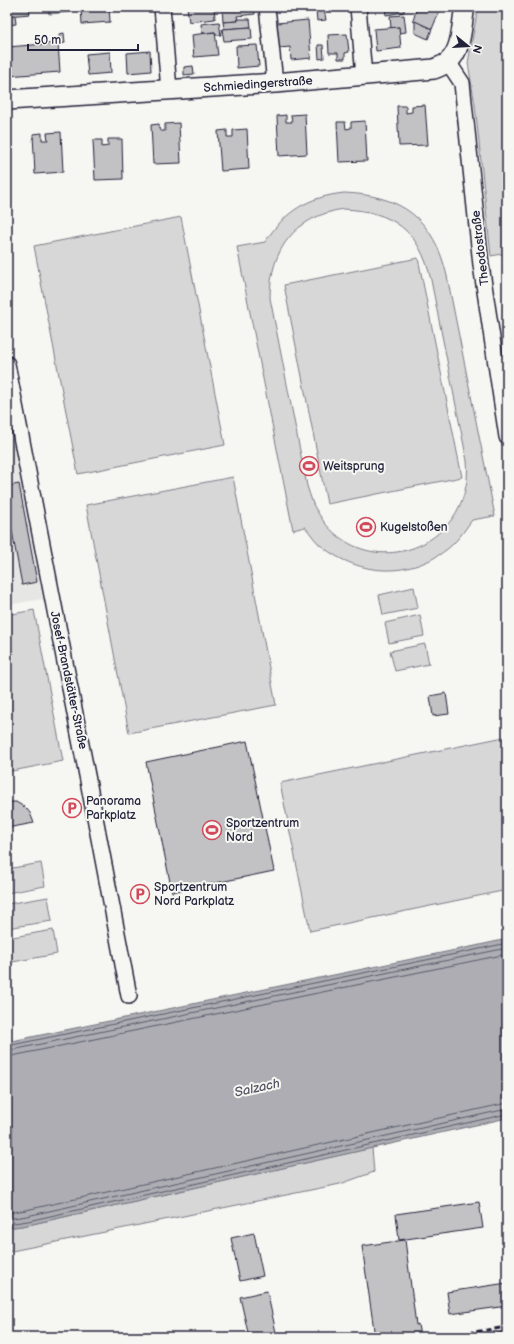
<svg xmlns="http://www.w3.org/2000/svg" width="514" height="1344" font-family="'Balsamiq Sans',sans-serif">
	<rect width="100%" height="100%" fill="#f6f6f2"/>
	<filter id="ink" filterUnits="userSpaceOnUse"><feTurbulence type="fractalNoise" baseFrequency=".025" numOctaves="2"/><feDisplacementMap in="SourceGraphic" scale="8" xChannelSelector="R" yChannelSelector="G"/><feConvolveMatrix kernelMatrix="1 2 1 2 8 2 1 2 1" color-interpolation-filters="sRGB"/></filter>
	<g filter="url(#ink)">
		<polygon fill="#e6e6e4" points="7,410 43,599 7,605"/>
		<g fill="#d7d7d7" stroke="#7c7c89" fill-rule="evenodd">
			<polygon points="480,7 507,7 507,253 491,256 475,105 468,63 477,13"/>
			<path d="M344,193c58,2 90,26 103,83l48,240 -23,4c-8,11 -15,22 -26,30 -39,30 -91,25 -127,-6 -5,-5 -9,-11 -14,-17l-12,3 -56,-283 28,-5c20,-31 43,-45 79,-49zM343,209c50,2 77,22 88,71l36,181c2,21 -3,41 -15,58 -33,43 -94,46 -128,3 -4,-7 -10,-14 -12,-21 -2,-5 -3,-10 -5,-15l-37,-188c0,-49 25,-81 73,-89z"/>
			<polygon points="181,217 225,445 78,474 34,246"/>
			<polygon points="418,258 462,477 327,504 284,285"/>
			<polygon points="233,477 276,705 129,733 86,505"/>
			<polygon points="414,587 418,608 383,615 379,595"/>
			<polygon points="34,610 63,761 7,772 7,615"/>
			<polygon points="420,615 424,636 389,643 385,623"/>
			<polygon points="425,644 429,664 395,671 390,651"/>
			<polygon points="504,737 507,750 507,890 310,931 280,783"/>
			<polygon points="41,863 45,886 7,893 7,869"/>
			<polygon points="48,897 52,921 7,928 7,904"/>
			<polygon points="53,930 57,954 7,963 7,938"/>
			<polygon points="372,1148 374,1172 340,1184 7,1252 7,1228 28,1225"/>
		</g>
		<g fill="#adadb3" stroke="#757583">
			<polygon points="48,7 71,7 71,12 49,14"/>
			<polygon points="507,939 507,1118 28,1225 7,1228 7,1042 475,946"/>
		</g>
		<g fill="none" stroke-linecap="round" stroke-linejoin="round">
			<g stroke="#5a5a6b" stroke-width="1">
				<polyline points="7,1046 475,950 507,943"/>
				<polyline points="7,1051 507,948"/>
				<polyline points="7,1057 507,954"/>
				<polyline points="7,1213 26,1210 507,1103"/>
				<polyline points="7,1219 27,1216 507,1109"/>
				<polyline points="7,1224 28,1221 507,1114"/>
			</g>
		</g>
		<g fill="#c2c2c4" stroke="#22223b">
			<polygon points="7,7 29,7 30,14 7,16"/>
			<polygon points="81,7 109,7 110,22 82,24"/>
			<polygon points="187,7 214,7 215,19 189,22"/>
			<polygon points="222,7 254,7 255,14 237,16 238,21 223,22"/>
			<polygon points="279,7 298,7 298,9 279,10"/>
			<polygon points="326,7 345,7 345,9 326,10"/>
			<polygon points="385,7 404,7 404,12 386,15"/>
			<polygon points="417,7 441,7 432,29 413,21"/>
			<polygon points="324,9 326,20 317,21 316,10"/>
			<polygon points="15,15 16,24 7,25 7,16"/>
			<polygon points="404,15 406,32 399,33 399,27 391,28 390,16"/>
			<polygon points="238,19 250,19 251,27 224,29 223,22 238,21"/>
			<polygon points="308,20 311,58 291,60 290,47 279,48 277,23"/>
			<polygon points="415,21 432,29 428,39 415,33"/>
			<polygon points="219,22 221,35 216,35 215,32 202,33 201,24"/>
			<polygon points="251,27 252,39 224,41 222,29"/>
			<polygon points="399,27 401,48 376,51 374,29"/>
			<polygon points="215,32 218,55 194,57 192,35"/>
			<polygon points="64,33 65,43 60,44 59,34"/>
			<polygon points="347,34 349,52 345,53 345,59 338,59 338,53 329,53 328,35"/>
			<polygon points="58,43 60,72 7,76 7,47"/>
			<polygon points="257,45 259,66 237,68 236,46"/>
			<polygon points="318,45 323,45 324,58 319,59"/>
			<polygon points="150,51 151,71 128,73 127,53"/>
			<polygon points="110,52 111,73 88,75 86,54"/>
			<polygon points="193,66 194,74 184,75 184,67"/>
			<polygon points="425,105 428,145 399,146 397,106 406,106 406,113 412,112 412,106"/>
			<polygon points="305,114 307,154 279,156 277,116 286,115 286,122 292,122 291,115"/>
			<polygon points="365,121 367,161 339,162 337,122 345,122 346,129 351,128 351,122"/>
			<polygon points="179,123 181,163 153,164 151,125 159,124 160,131 165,131 165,124"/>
			<polygon points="247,129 249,169 221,171 218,131 227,130 227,137 233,137 233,130"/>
			<polygon points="61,132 63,172 35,174 33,134 42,133 42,140 48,140 47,133"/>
			<polygon points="108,139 122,139 123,179 95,180 93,140 102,140 102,147 108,146"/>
			<polygon points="19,484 37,582 22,585 7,504 7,489 9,486"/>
			<polygon points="446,693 449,714 433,716 430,696"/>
			<polygon points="247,741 274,871 172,892 146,762"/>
			<polygon points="7,802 16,802 26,808 30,813 34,823 7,828"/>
			<polygon points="479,1202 483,1228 399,1240 396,1214"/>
			<polygon points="254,1233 263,1276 240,1281 231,1238"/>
			<polygon points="405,1240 416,1325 418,1324 420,1337 375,1337 362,1246"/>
			<polygon points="507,1283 507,1306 450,1314 447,1292"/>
			<polygon points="267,1291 277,1337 249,1337 240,1297"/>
			<polygon points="507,1332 507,1337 472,1337"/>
		</g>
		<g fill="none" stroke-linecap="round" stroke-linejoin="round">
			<defs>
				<g id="minor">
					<polyline points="162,7 169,90"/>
					<polyline points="267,7 275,83"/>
					<polyline points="358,7 364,76"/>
					<polyline points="448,62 462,83 481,265 507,437"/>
					<path d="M7,364c40,211 83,421 122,632"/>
				</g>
				<path id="tertiary" d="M7,100l268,-17 159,-14c4,-2 11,-4 14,-7 15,-13 13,-38 17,-55"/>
			</defs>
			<use href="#minor" stroke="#22223b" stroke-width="18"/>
			<use href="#tertiary" stroke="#22223b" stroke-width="22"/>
			<use href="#minor" stroke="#f6f6f2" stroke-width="15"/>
			<use href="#tertiary" stroke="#f6f6f2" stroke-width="19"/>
			<polyline stroke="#22223b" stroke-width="3" stroke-dasharray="6 3" stroke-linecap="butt" points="441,1337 507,1327"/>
		</g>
	</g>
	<defs>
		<symbol id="stadium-ring" viewBox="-11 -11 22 22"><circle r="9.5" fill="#f6f6f2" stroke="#d1495b" stroke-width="1.5"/><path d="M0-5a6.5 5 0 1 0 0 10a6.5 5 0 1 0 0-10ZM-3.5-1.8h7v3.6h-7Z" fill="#d1495b"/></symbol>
		<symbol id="parking-ring" viewBox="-11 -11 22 22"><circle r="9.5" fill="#f6f6f2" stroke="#d1495b" stroke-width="1.5"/><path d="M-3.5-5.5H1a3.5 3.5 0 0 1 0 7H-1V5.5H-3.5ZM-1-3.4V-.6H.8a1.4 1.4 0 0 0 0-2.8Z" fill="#d1495b"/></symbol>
	</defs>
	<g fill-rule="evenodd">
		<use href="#stadium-ring" x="298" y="455" width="22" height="22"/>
		<use href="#stadium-ring" x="355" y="516" width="22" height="22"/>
		<use href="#parking-ring" x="61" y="797" width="22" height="22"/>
		<use href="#stadium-ring" x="201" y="819" width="22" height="22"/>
		<use href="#parking-ring" x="129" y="883" width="22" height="22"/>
	</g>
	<g text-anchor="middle" stroke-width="4" stroke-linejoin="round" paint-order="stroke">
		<g font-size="12" fill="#22223b" stroke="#f6f6f2">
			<text transform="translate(258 84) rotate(-4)" y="4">Schmiedingerstraße</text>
			<text transform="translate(480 248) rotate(-97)" y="4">Theodostraße</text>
			<text transform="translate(69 680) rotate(78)" y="4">Josef-Brandstätter-Straße</text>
		</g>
		<g font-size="12" fill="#22223b" stroke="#f6f6f2" text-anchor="start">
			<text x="323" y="470">Weitsprung</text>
			<text x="380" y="531">Kugelstoßen</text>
			<text x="86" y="805">Panorama<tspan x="86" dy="14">Parkplatz</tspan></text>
			<text x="226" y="827">Sportzentrum<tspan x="226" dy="14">Nord</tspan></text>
			<text x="154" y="891">Sportzentrum<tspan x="154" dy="14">Nord Parkplatz</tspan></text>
		</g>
		<g font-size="13" font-style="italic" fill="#535365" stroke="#f6f6f2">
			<text transform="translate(257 1087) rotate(-12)" y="5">Salzach</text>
		</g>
	</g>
	<rect width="514" height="1344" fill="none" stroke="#f6f6f2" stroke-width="24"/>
	<rect x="12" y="12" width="490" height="1320" fill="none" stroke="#22223b" stroke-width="1.5" filter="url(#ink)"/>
	<g transform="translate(468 46) rotate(108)" stroke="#f6f6f2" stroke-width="3" paint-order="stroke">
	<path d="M0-3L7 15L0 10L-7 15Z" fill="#22223b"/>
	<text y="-6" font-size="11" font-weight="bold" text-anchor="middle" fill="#22223b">N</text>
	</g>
	<path d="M28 44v6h110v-6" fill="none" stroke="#22223b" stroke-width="2"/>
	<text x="34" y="44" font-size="12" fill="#22223b" stroke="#f6f6f2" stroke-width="3" paint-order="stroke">50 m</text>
</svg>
